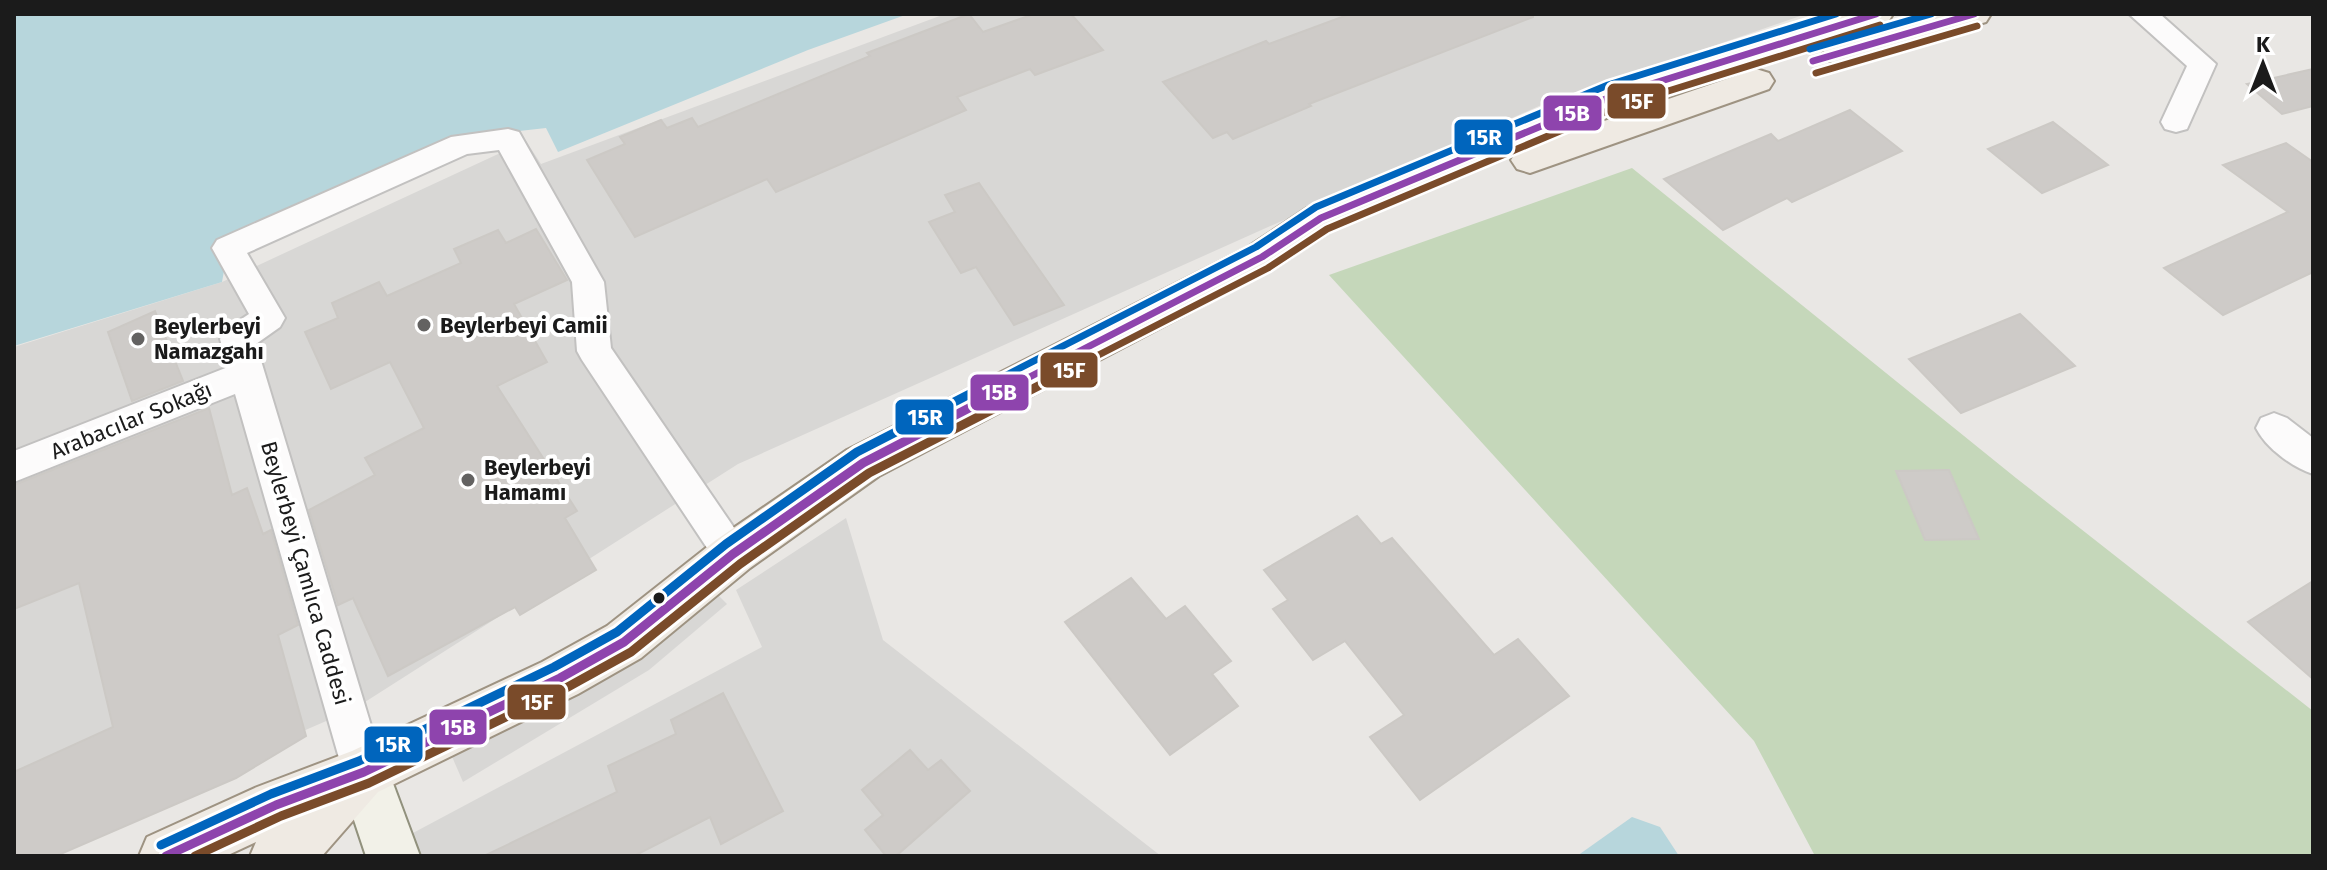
<svg xmlns="http://www.w3.org/2000/svg" width="2327" height="870" font-family="'Fira Sans',sans-serif">
	<rect width="100%" height="100%" fill="#e9e7e4"/>
	<g fill="#d8d7d5">
		<polygon points="945,14 1806,14 1539,106 738,464 354,709 14,856 14,347 222,282 526,141 541,164"/>
		<polygon points="846,518 883,640 1161,856 386,856 383,849 762,647 736,590"/>
		<polygon points="707,584 727,604 649,670 463,782 447,745"/>
	</g>
	<polygon fill="#c5d7ba" points="1632,168 2016,478 2313,711 2313,856 1815,856 1754,741 1329,275"/>
	<g fill="#b7d6dc">
		<polygon points="14,14 908,14 808,50 558,152 546,128 464,137 228,248 222,282 14,346"/>
		<polygon points="1632,817 1660,827 1679,856 1577,856"/>
	</g>
	<g fill="#cecbc8" stroke="#ccc9c5" stroke-width="2">
		<polygon points="969,14 983,32 1034,14 1071,14 1103,50 1035,75 1030,69 957,97 966,110 776,192 767,179 635,237 587,160 625,144 620,137 661,120 667,128 692,118 698,127 870,56 867,53"/>
		<polygon points="1350,14 1533,14 1533,17 1309,104 1311,106 1233,139 1227,132 1213,138 1163,82 1266,41 1269,44"/>
		<polygon points="2313,69 2313,106 2282,114 2247,84"/>
		<polygon points="1850,110 1902,151 1792,202 1787,198 1723,230 1664,179 1771,134 1778,141"/>
		<polygon points="2053,122 2108,165 2042,193 1988,149"/>
		<polygon points="2286,143 2313,162 2313,272 2223,315 2164,268 2288,212 2223,165"/>
		<polygon points="979,183 1019,241 1064,305 1014,325 976,267 961,273 929,222 955,212 945,195"/>
		<polygon points="536,229 567,280 514,304 547,362 497,386 577,511 565,518 596,570 520,615 515,607 388,676 353,598 338,605 309,510 375,475 365,458 424,428 390,362 331,389 305,332 338,318 332,303 379,282 387,296 461,263 454,249 498,230 506,243"/>
		<polygon points="155,311 183,381 132,401 108,332"/>
		<polygon points="2020,314 2075,366 1961,413 1909,359"/>
		<polygon points="209,408 232,495 247,488 263,534 271,530 298,625 278,635 306,736 236,778 56,856 14,856 14,772 113,727 79,583 14,609 14,485"/>
		<polygon points="1949,470 1979,539 1925,540 1896,471"/>
		<polygon points="1357,516 1381,544 1392,538 1494,655 1518,639 1569,696 1420,800 1370,737 1404,715 1345,641 1313,660 1273,609 1288,600 1264,570"/>
		<polygon points="1131,578 1166,619 1185,606 1231,661 1212,674 1238,706 1170,755 1065,622"/>
		<polygon points="2313,581 2313,679 2248,622"/>
		<polygon points="723,693 783,811 721,844 710,817 634,856 484,856 617,792 608,766 676,734 671,720"/>
		<polygon points="910,750 928,770 941,760 970,791 896,856 886,856 865,830 883,815 862,790"/>
	</g>
	<g fill="none" stroke-linecap="round" stroke-linejoin="round">
		<defs>
			<g id="street">
				<polygon points="2129,14 2160,14 2216,64 2187,129 2176,132 2165,129 2161,122 2187,66"/>
				<polygon points="508,129 519,132 604,282 611,348 752,554 747,566 733,571 719,566 582,360 577,351 572,282 499,150 467,154 247,253 285,318 280,327 256,344 385,772 379,787 364,793 349,787 343,772 235,394 14,482 14,451 228,367 220,339 225,330 249,314 212,248 217,240 451,137"/>
				<path d="M2274,413l13,5 26,20v36c-21,-7 -47,-26 -57,-46l5,-10z"/>
			</g>
			<polygon id="secondary" points="364,747 382,754 420,856 366,856 338,772 346,754"/>
			<g id="primary">
				<polygon points="1840,14 1893,14 1888,22 1626,104 1335,228 1276,267 879,476 750,568 641,658 578,694 378,792 322,856 250,856 256,842 226,856 139,856 147,837 257,787 352,751 542,662 607,626 716,540 847,450 1248,247 1307,208 1600,88"/>
				<polygon points="1936,14 1991,14 1986,22 1840,64 1828,61 1823,53 1828,45"/>
				<polygon points="1756,69 1769,73 1774,81 1769,89 1530,173 1517,169 1511,160 1517,151"/>
			</g>
		</defs>
		<use href="#street" stroke="#c2c1c0" stroke-width="4"/>
		<use href="#secondary" stroke="#91917d" stroke-width="4"/>
		<use href="#primary" stroke="#9e9382" stroke-width="4"/>
		<use href="#street" fill="#fcfbfb" fill-rule="evenodd"/>
		<use href="#secondary" fill="#f2f1e8" fill-rule="evenodd"/>
		<use href="#primary" fill="#efeae3" fill-rule="evenodd"/>
		<defs>
			<g id="bus-1-far1">
				<polyline points="1813,61 1974,14"/>
				<polyline points="1018,383 1262,257 1321,218 1613,96 1876,14"/>
			</g>
			<polyline id="bus-1" points="166,856 276,805 364,772 560,678 624,642 733,554 863,463 1021,381"/>
			<g id="bus-2-far1">
				<polyline points="1816,73 1977,26"/>
				<polyline points="1044,383 1268,268 1327,229 1617,107 1880,25"/>
			</g>
			<polyline id="bus-2" points="195,856 281,816 369,783 566,688 631,652 740,564 869,473 1048,381"/>
			<g id="bus-3-far1">
				<polyline points="1810,49 1931,14"/>
				<polyline points="991,383 1256,247 1316,207 1608,85 1836,14"/>
			</g>
			<polyline id="bus-3" points="161,845 271,794 359,761 554,667 617,632 726,544 857,452 995,381"/>
		</defs>
		<use href="#bus-1-far1" stroke="#fff" stroke-width="12"/>
		<use href="#bus-1" stroke="#fff" stroke-width="15"/>
		<use href="#bus-2-far1" stroke="#fff" stroke-width="12"/>
		<use href="#bus-2" stroke="#fff" stroke-width="15"/>
		<use href="#bus-3-far1" stroke="#fff" stroke-width="12"/>
		<use href="#bus-3" stroke="#fff" stroke-width="15"/>
		<use href="#bus-1-far1" stroke="#8e44ad" stroke-width="7"/>
		<use href="#bus-1" stroke="#8e44ad" stroke-width="9"/>
		<use href="#bus-2-far1" stroke="#7a4b2a" stroke-width="7"/>
		<use href="#bus-2" stroke="#7a4b2a" stroke-width="9"/>
		<use href="#bus-3-far1" stroke="#0065bd" stroke-width="7"/>
		<use href="#bus-3" stroke="#0065bd" stroke-width="9"/>
	</g>
	<g fill="#636261" stroke="#fff" stroke-width="3">
		<circle cx="424" cy="325" r="8"/>
		<circle cx="138" cy="339" r="8"/>
		<circle cx="468" cy="480" r="8"/>
	</g>
	<circle fill="#1b1b1b" stroke="#fff" stroke-width="3" cx="659" cy="598" r="7"/>
	<g text-anchor="middle" stroke-width="8" stroke-linejoin="round" paint-order="stroke">
		<g font-size="22" font-weight="bold" fill="#1b1b1b" stroke="#fff" text-anchor="start">
			<text x="440" y="333">Beylerbeyi Camii</text>
			<text x="154" y="334">Beylerbeyi<tspan x="154" dy="25">Namazgahı</tspan></text>
			<text x="484" y="475">Beylerbeyi<tspan x="484" dy="25">Hamamı</tspan></text>
		</g>
		<g font-size="22" fill="#1b1b1b" stroke="#fff">
			<text transform="translate(131 420) rotate(-22)" y="8">Arabacılar Sokağı</text>
			<text transform="translate(306 573) rotate(74)" y="8">Beylerbeyi Çamlıca Caddesi</text>
		</g>
	</g>
	<g stroke="#fff" stroke-width="3">
		<rect x="1606" y="82" width="61" height="38" rx="8" fill="#7a4b2a"/>
		<rect x="1542" y="94" width="61" height="38" rx="8" fill="#8e44ad"/>
		<rect x="1453" y="118" width="61" height="38" rx="8" fill="#0065bd"/>
		<rect x="1039" y="351" width="60" height="38" rx="8" fill="#7a4b2a"/>
		<rect x="969" y="373" width="61" height="39" rx="8" fill="#8e44ad"/>
		<rect x="894" y="398" width="61" height="38" rx="8" fill="#0065bd"/>
		<rect x="506" y="683" width="61" height="38" rx="8" fill="#7a4b2a"/>
		<rect x="428" y="708" width="60" height="38" rx="8" fill="#8e44ad"/>
		<rect x="363" y="725" width="61" height="39" rx="8" fill="#0065bd"/>
	</g>
	<g font-size="22" text-anchor="middle" font-weight="bold" fill="#fff">
		<text x="1637" y="109">15F</text>
		<text x="1572" y="121">15B</text>
		<text x="1484" y="145">15R</text>
		<text x="1069" y="378">15F</text>
		<text x="999" y="400">15B</text>
		<text x="925" y="425">15R</text>
		<text x="537" y="710">15F</text>
		<text x="458" y="735">15B</text>
		<text x="393" y="752">15R</text>
	</g>
	<rect width="2327" height="870" fill="none" stroke="#1b1b1b" stroke-width="32"/>
	<g transform="translate(2263 64)" stroke="#ffffff" stroke-width="6" paint-order="stroke">
	<path d="M0-6L14 30L0 20L-14 30Z" fill="#1b1b1b"/>
	<text y="-12" font-size="22" font-weight="bold" text-anchor="middle" fill="#1b1b1b">K</text>
	</g>
</svg>
